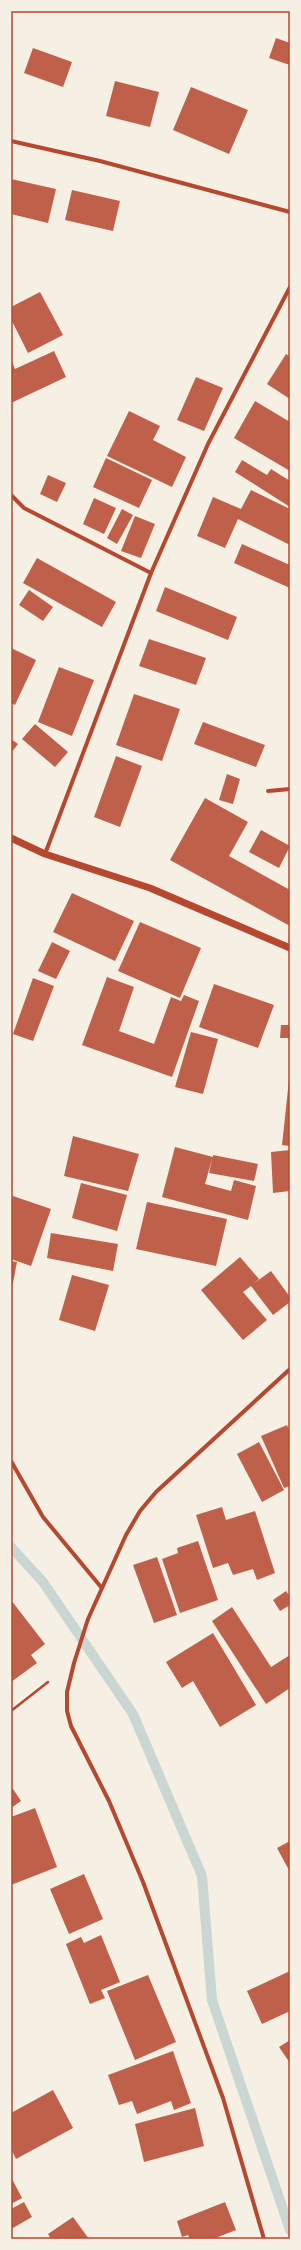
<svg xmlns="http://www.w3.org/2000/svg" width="301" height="2250" font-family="'Space Grotesk',sans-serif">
	<rect width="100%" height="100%" fill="#f6efe4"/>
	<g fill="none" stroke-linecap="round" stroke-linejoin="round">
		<polyline stroke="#c9d6d2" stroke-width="10" points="11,1547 43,1582 133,1714 202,1876 212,2000 290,2230"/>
	</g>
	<g fill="#bf614a">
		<polygon points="276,38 290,43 290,65 269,58"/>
		<polygon points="33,48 72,62 63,87 24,73"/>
		<polygon points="115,81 159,92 150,127 106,116"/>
		<polygon points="191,87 248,110 229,154 173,130"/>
		<polygon points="11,179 56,189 48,223 11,214"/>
		<polygon points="72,190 120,201 113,231 65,220"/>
		<polygon points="40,292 63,335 28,353 11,319 11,307"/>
		<polygon points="54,351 66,377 11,403 11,359 15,369"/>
		<polygon points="286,354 290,357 290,399 267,384"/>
		<polygon points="196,377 223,388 204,431 177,420"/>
		<polygon points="255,401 290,422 290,471 234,438"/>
		<polygon points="129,411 160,426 153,440 186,457 172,487 107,456"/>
		<polygon points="106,458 152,480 139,508 93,487"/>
		<polygon points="242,460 267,475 271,469 290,481 290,507 235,472"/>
		<polygon points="48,475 66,483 57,502 40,494"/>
		<polygon points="251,490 290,509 290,545 238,519 225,548 197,536 213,497 241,509"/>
		<polygon points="94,498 116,508 104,534 83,524"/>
		<polygon points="122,509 133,515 117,544 107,538"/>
		<polygon points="135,516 155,524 141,558 121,551"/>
		<polygon points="242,544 290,565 290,588 234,563"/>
		<polygon points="37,558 116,602 102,627 23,583"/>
		<polygon points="165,587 237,617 228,640 156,611"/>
		<polygon points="29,590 53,607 43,621 19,605"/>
		<polygon points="149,639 206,658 196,685 139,666"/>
		<polygon points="11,648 36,660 15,705 11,703"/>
		<polygon points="59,667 94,680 72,736 38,722"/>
		<polygon points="134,694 180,709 162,761 116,745"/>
		<polygon points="203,722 265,745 256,767 194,744"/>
		<polygon points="35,724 68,752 55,767 22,739"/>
		<polygon points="11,739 18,744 11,753"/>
		<polygon points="116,756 142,766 120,827 94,817"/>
		<polygon points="227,774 240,779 233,804 219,800"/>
		<polygon points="205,798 248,822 229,856 290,890 290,926 170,860"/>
		<polygon points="261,830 290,846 279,868 249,852"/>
		<polygon points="72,893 134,921 115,961 53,932"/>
		<polygon points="140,922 201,948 180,998 118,971"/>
		<polygon points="52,942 70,951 56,979 38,971"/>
		<polygon points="107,977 134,987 119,1031 154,1044 171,997 181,1001 184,995 199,1001 172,1077 82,1045"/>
		<polygon points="33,978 54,986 33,1041 13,1034"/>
		<polygon points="214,984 274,1005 258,1048 199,1027"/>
		<polygon points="281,1025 290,1025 290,1038 280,1038"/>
		<polygon points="191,1032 218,1039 203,1094 175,1087"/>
		<polygon points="289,1080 290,1080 290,1146 282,1145"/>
		<polygon points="73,1136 139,1154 128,1191 64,1176"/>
		<polygon points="175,1147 213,1157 213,1155 258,1164 254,1181 209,1173 212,1159 205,1184 231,1191 234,1180 256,1186 248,1220 162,1197"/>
		<polygon points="290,1150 290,1191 273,1193 271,1152"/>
		<polygon points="81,1183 127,1195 117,1231 72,1218"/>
		<polygon points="13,1196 51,1209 31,1266 11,1259 11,1203"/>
		<polygon points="147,1202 227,1219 216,1266 136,1249"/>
		<polygon points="51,1233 118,1244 113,1271 47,1258"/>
		<polygon points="240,1257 259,1279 253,1284 271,1271 290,1297 290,1302 273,1315 251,1286 243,1292 267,1320 243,1340 201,1290"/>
		<polygon points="11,1261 17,1262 12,1288 11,1288"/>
		<polygon points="72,1275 109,1285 95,1331 59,1320"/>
		<polygon points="287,1425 290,1433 290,1486 284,1488 261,1436"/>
		<polygon points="259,1442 284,1490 262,1502 237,1454"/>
		<polygon points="222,1507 226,1520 255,1511 275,1573 257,1580 253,1569 233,1575 228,1563 213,1568 196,1515"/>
		<polygon points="198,1541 218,1600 180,1613 162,1559 178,1553 177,1548"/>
		<polygon points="157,1557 177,1615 154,1623 133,1565"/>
		<polygon points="286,1591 290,1597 290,1605 280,1611 273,1600"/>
		<polygon points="11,1600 45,1644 31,1655 37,1663 11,1682"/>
		<polygon points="232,1607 271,1667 290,1655 290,1688 266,1704 212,1621"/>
		<polygon points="213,1633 256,1705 220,1727 193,1681 182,1688 166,1662"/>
		<polygon points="11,1786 21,1801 11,1808"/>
		<polygon points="35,1808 57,1867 11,1885 11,1817"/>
		<polygon points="290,1841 290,1872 277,1848"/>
		<polygon points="84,1874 103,1919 69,1934 50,1889"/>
		<polygon points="101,1935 120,1982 101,1990 105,1998 90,2004 66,1944 81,1937 84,1943"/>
		<polygon points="290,1971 290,2011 262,2024 247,1991"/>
		<polygon points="148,1975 176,2042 135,2060 107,1991"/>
		<polygon points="290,2040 290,2063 279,2047"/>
		<polygon points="173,2051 191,2103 174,2110 171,2101 137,2114 132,2101 119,2105 108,2075"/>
		<polygon points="53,2090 73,2128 16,2159 11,2149 11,2113"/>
		<polygon points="195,2108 204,2146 144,2162 135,2124"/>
		<polygon points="11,2177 22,2198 11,2204"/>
		<polygon points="24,2202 32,2217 11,2229 11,2209"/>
		<polygon points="225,2202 236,2230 213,2239 190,2239 188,2235 182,2237 177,2221"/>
		<polygon points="73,2217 89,2239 51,2239 48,2234"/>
	</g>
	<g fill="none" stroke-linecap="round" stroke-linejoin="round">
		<polyline stroke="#b5482f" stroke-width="2.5" points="11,1711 48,1682"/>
		<g stroke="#b5482f" stroke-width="4">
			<polyline points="11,141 100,161 290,212"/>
			<polyline points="11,495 24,508 151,573"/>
			<polyline points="268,791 290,789"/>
			<polyline points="45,854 151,573 208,444 290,287"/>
			<polyline points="11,1461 43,1517 101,1587"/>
			<polyline points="264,2239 223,2098 143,1882 109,1801 71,1726 67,1711 67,1692 74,1663 88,1619 126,1535 140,1511 156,1492 290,1369"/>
		</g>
		<polyline stroke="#b5482f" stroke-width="7" points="11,838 45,854 150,888 290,948"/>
	</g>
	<rect width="301" height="2250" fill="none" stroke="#f6efe4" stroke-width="24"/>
	<rect x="12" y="12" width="277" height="2226" fill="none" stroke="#b5482f" stroke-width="1.5"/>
</svg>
